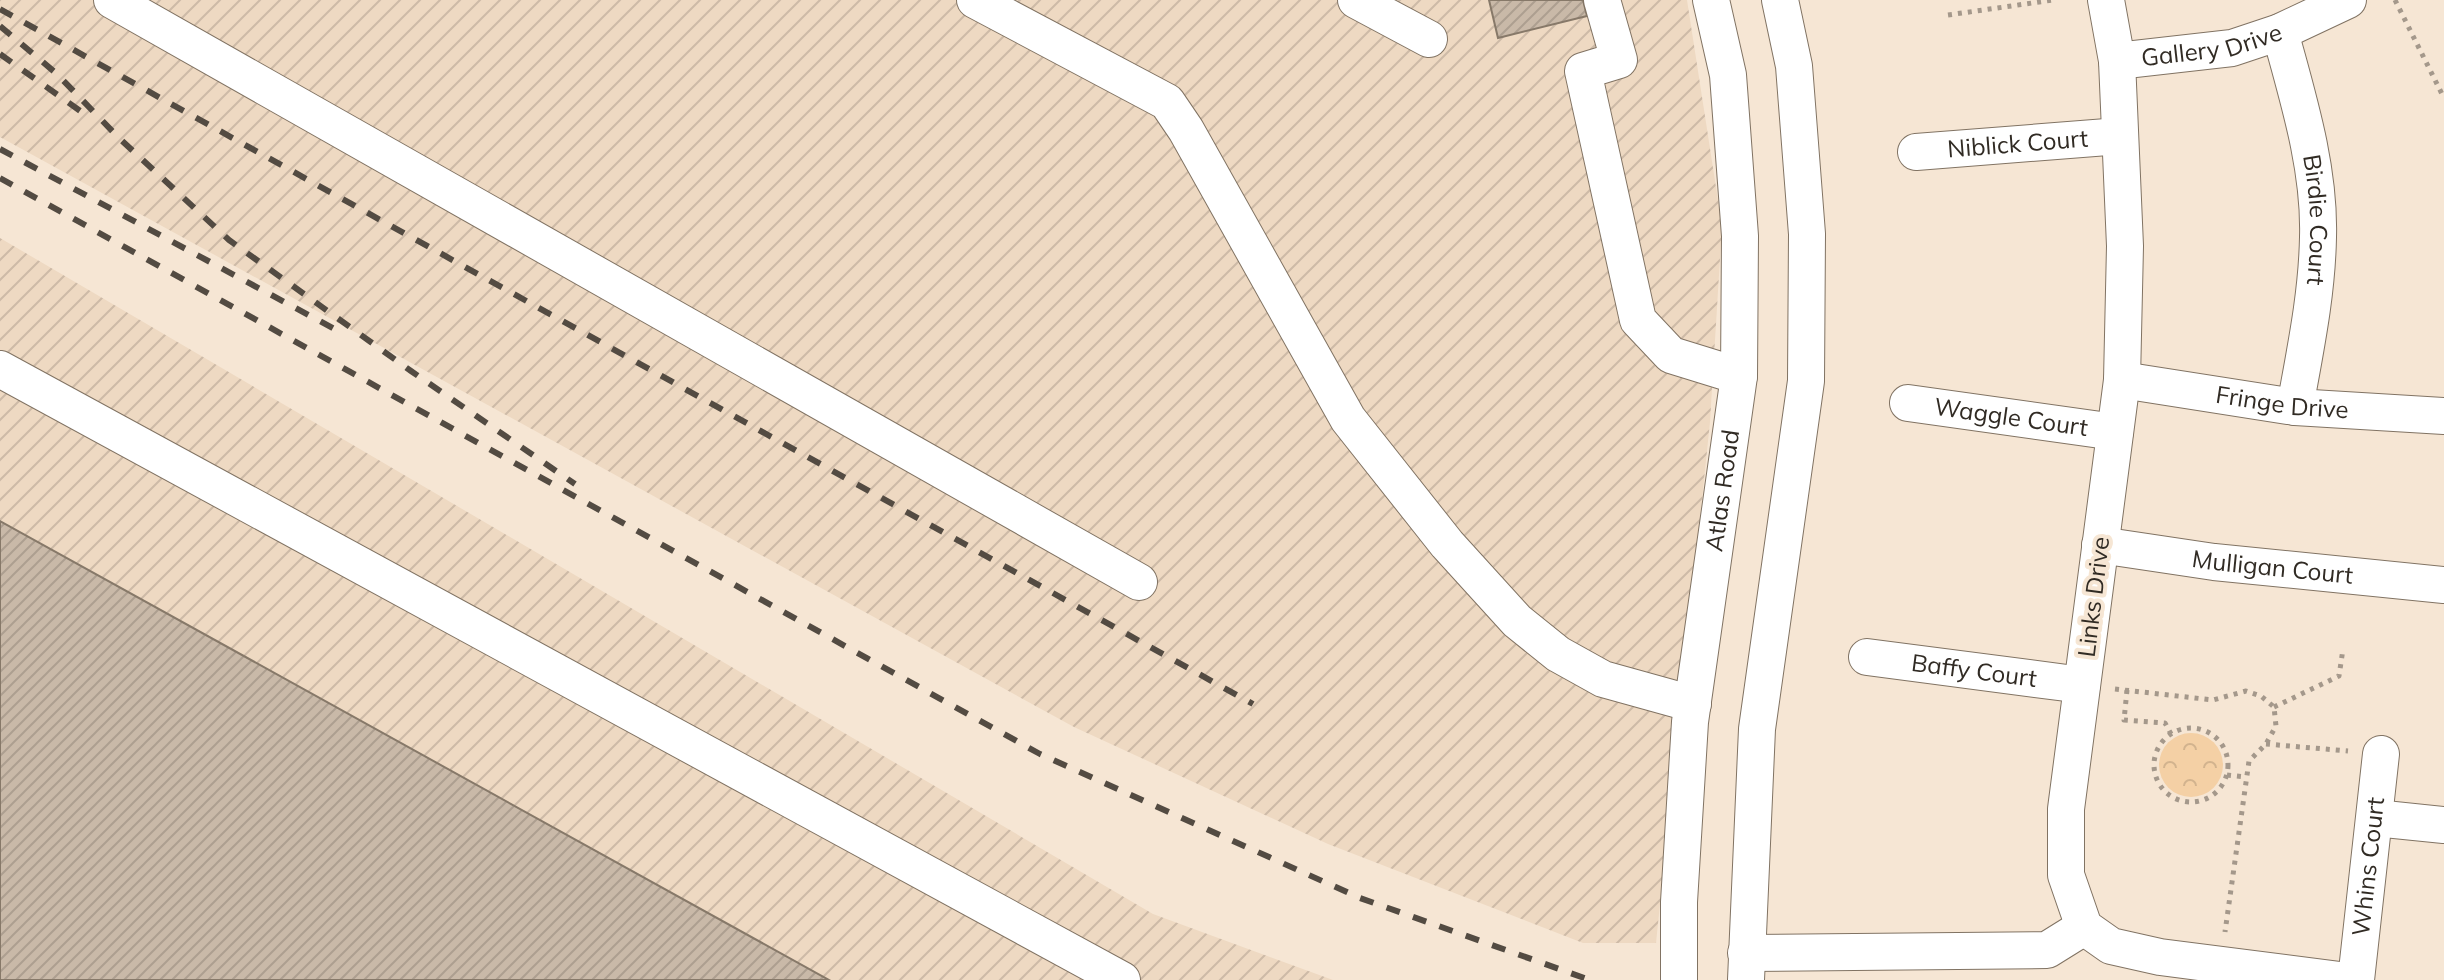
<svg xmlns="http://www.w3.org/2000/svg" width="2444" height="980" font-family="Mulish,sans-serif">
	<defs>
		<pattern id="industrial-furrows" width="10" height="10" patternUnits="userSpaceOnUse" patternTransform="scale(2)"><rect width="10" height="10" fill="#eed9c2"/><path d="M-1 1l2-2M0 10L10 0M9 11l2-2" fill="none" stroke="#cdbaa7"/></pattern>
		<pattern id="park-crowns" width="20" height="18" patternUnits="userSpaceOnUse" patternTransform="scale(2)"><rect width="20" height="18" fill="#f4d0a5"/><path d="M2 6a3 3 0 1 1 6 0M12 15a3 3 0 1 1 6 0" fill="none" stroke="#d2b38e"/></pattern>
		<pattern id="building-hatch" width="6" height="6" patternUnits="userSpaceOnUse" patternTransform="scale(2)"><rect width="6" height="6" fill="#c9b9a8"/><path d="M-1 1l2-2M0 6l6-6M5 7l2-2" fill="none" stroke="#ad9f90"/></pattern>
	</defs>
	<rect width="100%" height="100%" fill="#f6e6d4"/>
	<g fill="url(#industrial-furrows)">
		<polygon points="0,0 1687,0 1722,226 1710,422 1656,943 1583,943 1328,844 1074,727 0,137"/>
		<polygon points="0,238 1153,914 1333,980 0,980"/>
	</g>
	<circle fill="url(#park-crowns)" cx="2191" cy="765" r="32"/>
	<g fill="url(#building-hatch)" stroke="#877969" stroke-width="2">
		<polygon points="1489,0 1583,0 1587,16 1498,38"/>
		<polygon points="0,521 829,980 0,980"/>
	</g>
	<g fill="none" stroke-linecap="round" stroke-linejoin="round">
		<defs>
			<g id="minor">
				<polyline points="112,0 1139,582"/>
				<polyline points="975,0 1167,102 1186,130 1348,419 1447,544 1517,621 1558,654 1603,679 1693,704"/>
				<polyline points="1356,0 1429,39"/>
				<polyline points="1602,0 1619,60 1583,71 1638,320 1671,355 1739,376"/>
				<polyline points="2106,0 2117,61 2125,246 2122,380 2066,809 2066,875 2084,927 2111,946 2160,957 2340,980"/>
				<path id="s1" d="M2280,32c18,66 40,136 38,205 -1,58 -13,114 -23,170"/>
				<path id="s2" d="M2117,61l115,-13 48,-16 68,-32"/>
				<path id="s3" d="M1916,152l204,-16"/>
				<polyline points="0,369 1122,980"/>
				<path id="s4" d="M2122,380l173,27 149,9"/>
				<path id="s5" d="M1908,403l207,29"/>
				<path id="s6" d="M2100,545l114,17 230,23"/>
				<path id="s7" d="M1867,657l215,28"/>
				<polyline points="2375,818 2444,825"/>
				<polyline points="1746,953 2047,950 2084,927"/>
				<path id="s8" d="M1679,980v-78l11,-180 49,-346 1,-140 -12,-161 -17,-75"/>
				<polyline points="1746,980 1757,729 1806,381 1807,234 1794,66 1780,0"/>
				<path id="s9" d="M2356,980l25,-226"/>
			</g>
		</defs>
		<use href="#minor" stroke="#817363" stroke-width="38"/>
		<g stroke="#a4988b" stroke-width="5" stroke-dasharray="4 6" stroke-linecap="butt">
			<polyline points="2395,0 2444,98"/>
			<polyline points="1948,15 2053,0"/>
			<polyline points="2115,689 2213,700 2246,691 2261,696 2274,707 2276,726 2266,744 2249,761 2225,932"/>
			<polyline points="2127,690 2124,720 2165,723 2171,734"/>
			<polyline points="2274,707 2339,676 2343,649"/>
			<circle cx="2191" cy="765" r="37"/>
			<polyline points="2266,744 2348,751"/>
			<polyline points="2227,775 2246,777"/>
		</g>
		<use href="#minor" stroke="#fff" stroke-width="36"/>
		<g stroke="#534b42" stroke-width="6" stroke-dasharray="14 14" stroke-linecap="butt">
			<polyline points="0,9 1253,704"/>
			<polyline points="0,26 57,74 119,138 229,240 411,371 575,484"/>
			<polyline points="0,54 86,115"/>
			<polyline points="0,149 342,333"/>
			<polyline points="0,178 1040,754 1360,898 1590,980"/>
		</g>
	</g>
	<g text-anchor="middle" stroke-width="8" stroke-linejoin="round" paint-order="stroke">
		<g font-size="24" fill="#312b24" stroke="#f6e6d4">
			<text dy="8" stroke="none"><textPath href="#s2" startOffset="96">Gallery Drive</textPath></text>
			<text dy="8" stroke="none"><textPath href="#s3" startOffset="102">Niblick Court</textPath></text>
			<text dy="8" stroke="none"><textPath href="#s1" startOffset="192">Birdie Court</textPath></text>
			<text dy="8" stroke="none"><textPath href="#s4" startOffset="162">Fringe Drive</textPath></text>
			<text dy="8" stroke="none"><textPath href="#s5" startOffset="104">Waggle Court</textPath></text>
			<text dy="8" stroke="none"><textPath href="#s8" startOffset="492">Atlas Road</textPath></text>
			<text dy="8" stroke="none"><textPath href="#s6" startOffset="174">Mulligan Court</textPath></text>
			<text transform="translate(2094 597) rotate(-83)" y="8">Links Drive</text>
			<text dy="8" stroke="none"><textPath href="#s7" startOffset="108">Baffy Court</textPath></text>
			<text dy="8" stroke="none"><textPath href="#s9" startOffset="114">Whins Court</textPath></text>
		</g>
	</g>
</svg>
